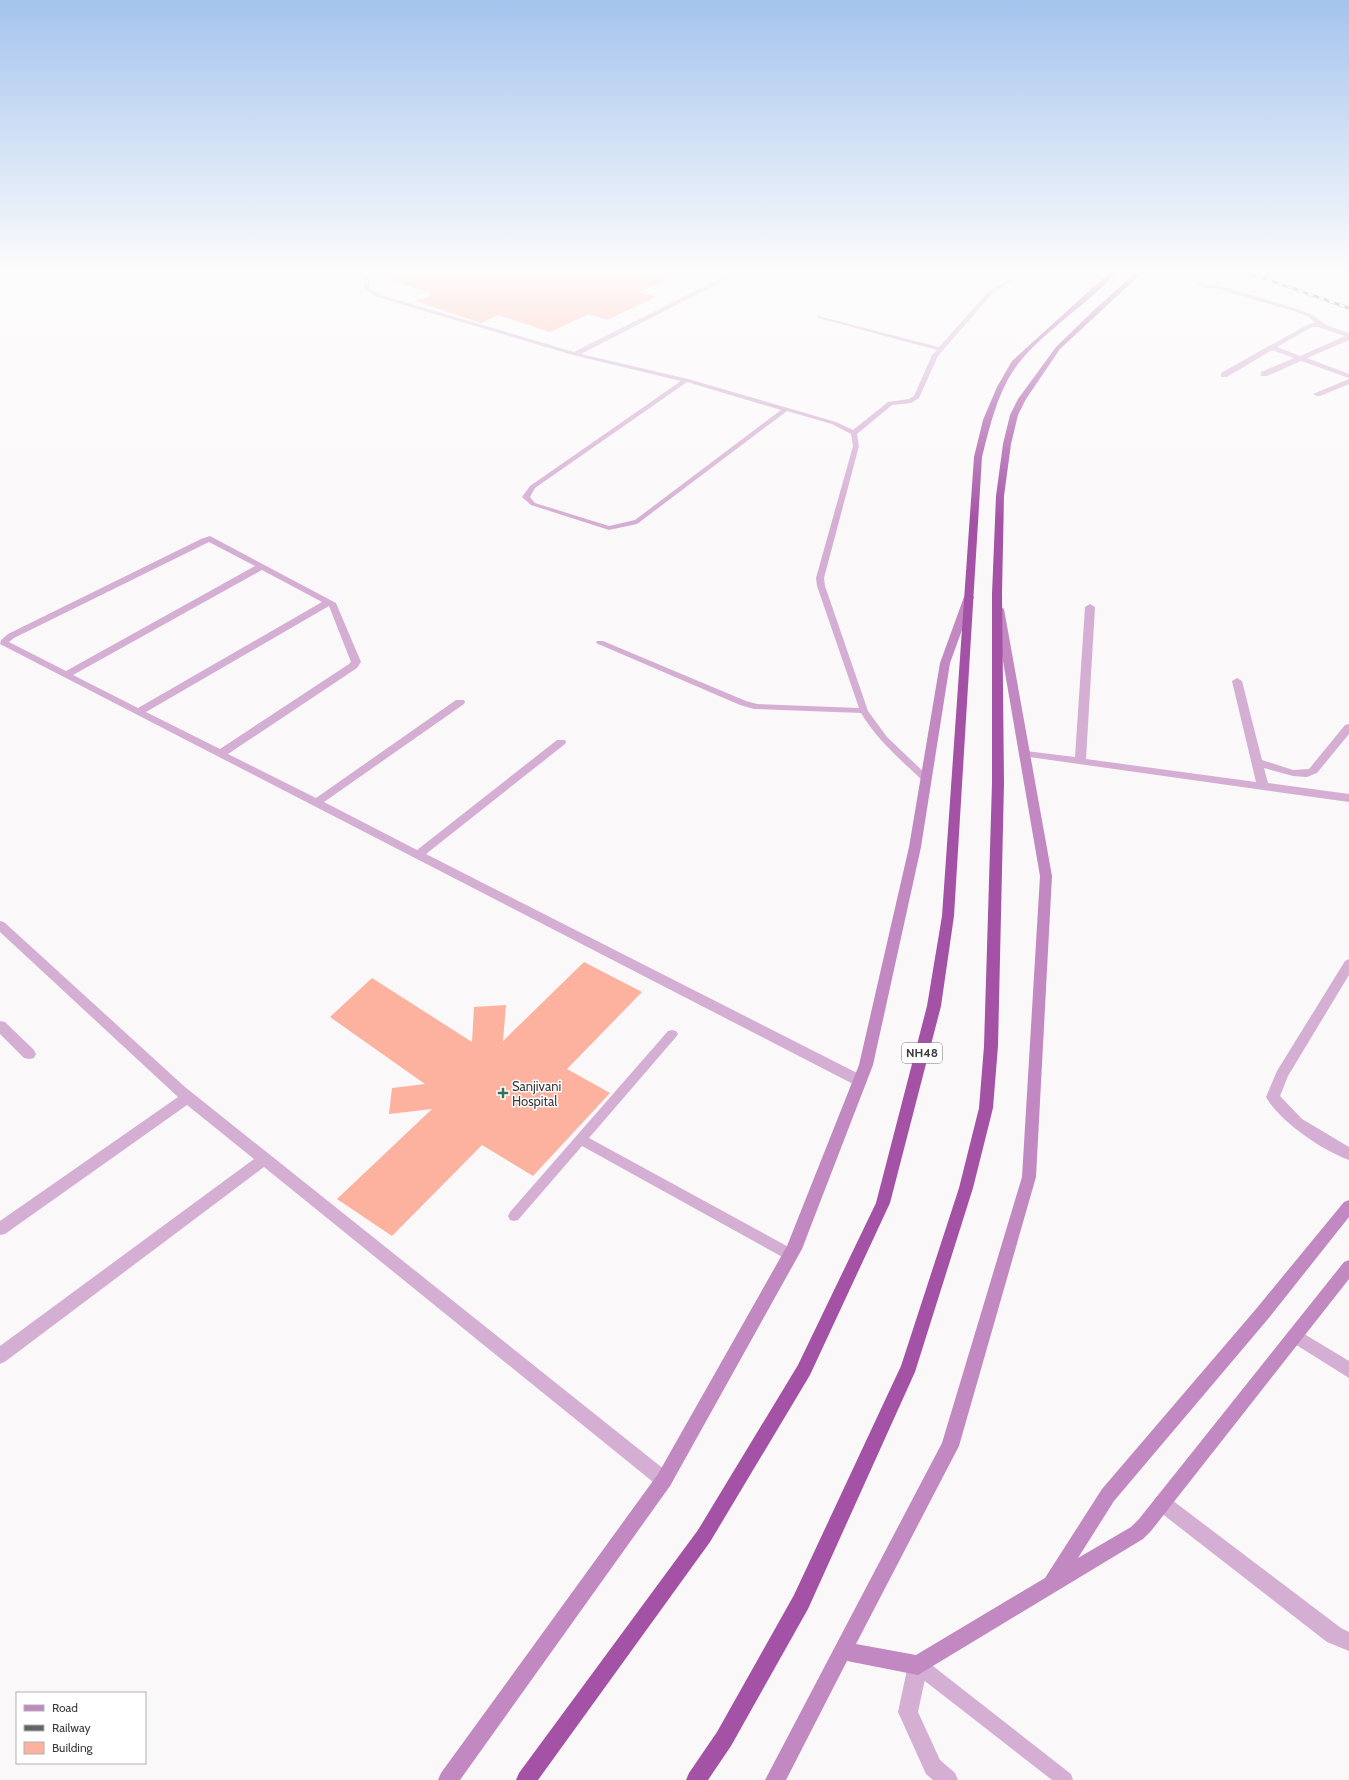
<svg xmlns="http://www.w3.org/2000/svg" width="1349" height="1780" font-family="Cabin,sans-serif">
	<rect width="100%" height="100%" fill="#fbf8f9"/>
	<g fill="#fdb19f">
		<polygon points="379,272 682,272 639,292 656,297 607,320 589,314 550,332 498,315 481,323 415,301 433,294 378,276"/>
		<polygon points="584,962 642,992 567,1069 610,1093 533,1176 482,1145 392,1236 337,1199 432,1109 389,1114 392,1088 425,1084 330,1017 372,978 472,1042 474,1007 506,1005 503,1041"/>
	</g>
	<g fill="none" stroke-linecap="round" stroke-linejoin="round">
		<g fill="#d5aed4" fill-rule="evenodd">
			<path d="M371,272h6l-8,7 1,9 11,7 193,57 145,-73 3,-3 -4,-4h6l4,4 -5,5 -142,73 107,25 148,43 17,8 35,-28 21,-3 5,-3 18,-41 5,-5 -119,-32v-2l121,31 49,-55 27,-17h4v2l-27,17 -54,62 -19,42 -8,5 -19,2 -35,29 2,12 -35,132 1,8 43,125 19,26 42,40 2,2 -2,2h-6c-22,-21 -46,-41 -62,-68l-107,-4 -14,-4 -144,-62 1,-2h6l143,60 11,3 102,4 -42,-122 -1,-8 37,-132 -2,-12 -19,-10 -45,-13 -150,113 -28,6 -78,-25 -9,-8 8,-11 151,-105 -108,-26 -196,-58 -13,-8 -1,-11zM687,382l94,28 -146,110 -26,6 -74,-23 -5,-6 5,-9z"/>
			<polygon points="672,1030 676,1031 678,1034 676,1037 589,1138 796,1251 797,1255 796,1259 791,1261 786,1259 582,1146 518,1220 514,1221 510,1220 508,1216 510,1212 668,1031"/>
			<polygon points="918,1657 924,1659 1071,1774 1073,1780 1052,1780 912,1671 910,1665 912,1659"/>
		</g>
		<g fill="#d5aed4" fill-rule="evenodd">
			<path d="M1200,283l20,3 78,23 15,6 13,10 23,8v7l-42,18 42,16v4l-48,-17 -34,15h-6v-4l33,-14 -22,-8 -45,27h-6v-4l46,-26 1,-1 3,-1 38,-21 6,-1 -6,-6 -15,-6 -77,-22 -19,-3 -1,-1zM1312,327h6l27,9 -45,20 -23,-9z"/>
			<polygon points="1349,379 1349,384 1320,396 1317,396 1313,394"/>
			<path d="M210,536l126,67 25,59 -4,6 -129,86 88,44 140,-98h8l1,2 -1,2 -140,98 93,48 140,-110h8l1,2 -1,2 -139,110 439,223 2,4 -2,4 -5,1 -5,-1 -855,-441 1,-4 7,-6 193,-95zM209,542l46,24 -189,105 -57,-29 5,-4zM262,570l60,32 -184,106 -65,-33zM329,606l22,56 -2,2 -129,85 -74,-37z"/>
			<polygon points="1090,604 1095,607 1086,759 1256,782 1232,681 1237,678 1242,681 1262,760 1293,770 1309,769 1345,725 1349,724 1349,734 1317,773 1307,777 1293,776 1264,768 1268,783 1349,794 1349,802 1022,756 1021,754 1022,752 1026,751 1075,757 1085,607"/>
			<polygon points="0,921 4,922 185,1087 670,1474 673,1480 670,1486 664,1489 658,1486 264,1167 6,1361 0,1364 0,1346 254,1159 187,1105 5,1234 0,1235 0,1221 178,1097 0,932"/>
			<path d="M1349,959v16l-61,101 -8,20 22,23 47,28v13c-26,-9 -70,-39 -83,-63l11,-26 68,-110z"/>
			<polygon points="0,1021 5,1022 34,1050 36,1054 34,1058 29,1059 24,1058 0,1034"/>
			<polygon points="1296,1329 1349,1361 1349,1378 1290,1341 1288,1336 1290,1331"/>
			<polygon points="1162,1494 1168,1497 1341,1628 1349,1632 1349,1651 1327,1642 1156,1509 1153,1503 1156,1497"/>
			<polygon points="918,1655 925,1658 928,1665 918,1712 940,1760 955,1773 958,1780 933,1780 926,1774 898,1712 908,1665 911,1658"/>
		</g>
		<g fill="#c188c1" fill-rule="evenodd">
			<polygon points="969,594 974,597 950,663 921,847 873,1065 802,1249 670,1486 460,1780 438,1780 441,1773 658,1474 787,1246 859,1065 909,847 940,663 964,597"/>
			<polygon points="999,606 1004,609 1052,876 1036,1177 959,1446 856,1644 916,1655 1045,1578 1102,1489 1256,1309 1344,1202 1349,1200 1349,1217 1268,1319 1114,1501 1078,1558 1131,1527 1139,1519 1344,1262 1349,1260 1349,1279 1151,1531 1143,1539 918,1675 847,1661 786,1780 765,1780 942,1443 1022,1177 1040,876 994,609"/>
		</g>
		<g fill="#a452a6" fill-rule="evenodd">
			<path d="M1110,272h7c-30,33 -71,57 -99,92 -20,26 -28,62 -36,93l-28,459 -13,90 -51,197 -80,172 -100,167 -172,238h-22l3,-7 179,-243 100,-165 78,-162 51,-197 15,-90 32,-459 9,-37 14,-33 15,-26 23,-21z"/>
			<polygon points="1136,272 1143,272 1060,349 1026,399 1018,415 1011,444 1004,496 1002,594 1004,783 998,1046 993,1108 973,1188 915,1372 808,1609 731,1746 708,1780 686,1780 689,1773 717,1732 794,1595 901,1366 959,1188 979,1108 984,1046 992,783 992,594 996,496 1003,444 1010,415 1018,399 1056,347 1094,310"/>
		</g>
		<defs>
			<polyline id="rail" points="1246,272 1349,308"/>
		</defs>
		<use href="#rail" stroke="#666565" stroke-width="3"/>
		<use href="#rail" stroke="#fff" stroke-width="2" stroke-dasharray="5.5" stroke-linecap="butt"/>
	</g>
	<linearGradient id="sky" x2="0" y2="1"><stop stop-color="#a4c4ee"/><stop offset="0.52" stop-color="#fdfcfc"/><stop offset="1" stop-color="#fdfcfc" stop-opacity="0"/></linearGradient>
	<rect width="1349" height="522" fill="url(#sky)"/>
	<path fill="#33715d" stroke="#fff" stroke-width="1.5" d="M501 1087h4v4h4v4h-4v4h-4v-4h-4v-4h4z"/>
	<g text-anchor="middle" stroke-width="3" stroke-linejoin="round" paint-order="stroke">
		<rect fill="#fff" stroke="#777676" stroke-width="1" x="902" y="1043" width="40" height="20" rx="3"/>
		<g font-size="12" font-weight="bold" fill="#3d3c3c">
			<text x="922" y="1057">NH48</text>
		</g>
		<g font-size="13" fill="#3d3c3c" stroke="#fff" text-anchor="start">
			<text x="512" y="1091">Sanjivani<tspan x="512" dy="15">Hospital</tspan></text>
		</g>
	</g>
	<rect x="16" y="1692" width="130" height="72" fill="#ffffff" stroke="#b1b1b1"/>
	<rect x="24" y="1705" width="20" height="6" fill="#c188c1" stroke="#b1b1b1"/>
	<text x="52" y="1712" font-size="12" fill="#3d3c3c">Road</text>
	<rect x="24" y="1725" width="20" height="6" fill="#666565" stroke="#b1b1b1"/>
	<text x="52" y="1732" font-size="12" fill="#3d3c3c">Railway</text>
	<rect x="24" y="1742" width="20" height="12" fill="#fdb19f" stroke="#b1b1b1"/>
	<text x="52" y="1752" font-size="12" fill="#3d3c3c">Building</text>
</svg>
